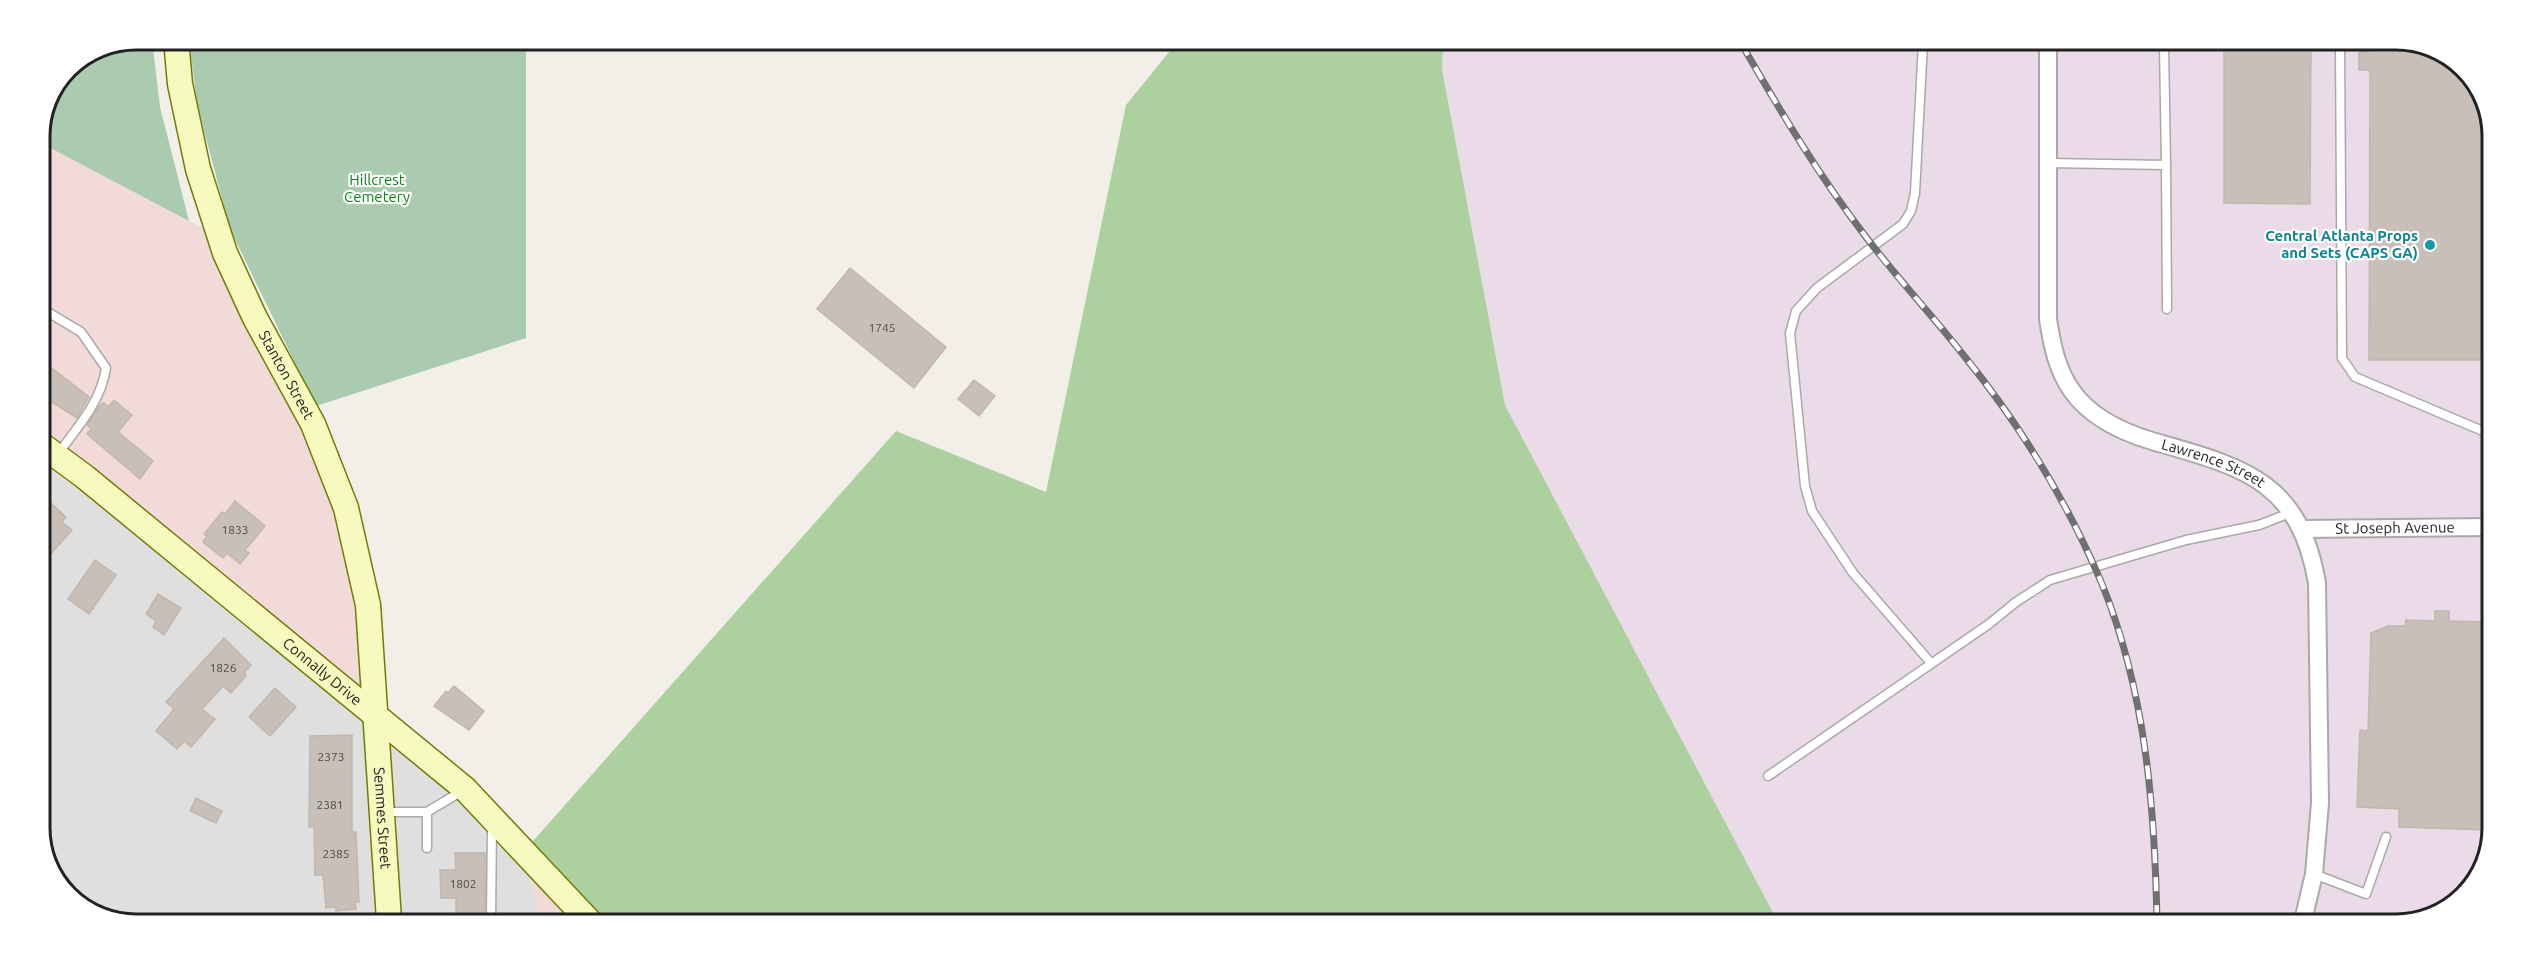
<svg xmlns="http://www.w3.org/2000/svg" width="2531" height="964" font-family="Ubuntu,sans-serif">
	<rect width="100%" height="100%" fill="#f2efe9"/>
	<polygon fill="#e0dfdf" points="39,461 379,721 526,849 540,921 104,920 59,887 39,835"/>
	<g fill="#f2dad9">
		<polygon points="39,142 213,233 289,377 365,572 379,721 39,461"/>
		<polygon points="526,849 589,921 540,921"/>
	</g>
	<polygon fill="#ebdbe8" points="1443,42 2426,44 2472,77 2492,129 2487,859 2449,908 2395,925 1779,924 1505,405 1442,69"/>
	<polygon fill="#add19e" points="1178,41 1443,42 1442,69 1505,405 1779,924 589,921 526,849 896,431 1046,492 1126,105"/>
	<g fill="#aacbaf">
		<polygon points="136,39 152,39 160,107 189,221 39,142 39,130 68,67"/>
		<polygon points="189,39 526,40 526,338 316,406 230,229 197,104"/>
	</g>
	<g fill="#c7bfb8" stroke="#c4b6ab" stroke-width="1.5">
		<polygon points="2224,44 2311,44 2310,204 2224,203"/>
		<polygon points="2370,44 2427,44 2472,77 2492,129 2490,360 2369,360 2370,70 2359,70 2359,52 2370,51"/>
		<polygon points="850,268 946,347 914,388 817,309"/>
		<polygon points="39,358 89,397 77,418 39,394"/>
		<polygon points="974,380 995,396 979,416 958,399"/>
		<polygon points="114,400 132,415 118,432 153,461 140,479 87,434 91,429 87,425 100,405 104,403 108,407"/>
		<polygon points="39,492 66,517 62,522 72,530 48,557 39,549"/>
		<polygon points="235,501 265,526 245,550 249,553 240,564 227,553 223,558 203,542 207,536 204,534 222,512 225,514"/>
		<polygon points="95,560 116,575 89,614 68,599"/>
		<polygon points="158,594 181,608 164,635 153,627 156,621 146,614"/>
		<polygon points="2435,611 2449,611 2449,621 2488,622 2487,830 2399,827 2399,809 2357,807 2360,730 2368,731 2371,633 2388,626 2405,626 2406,620 2435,621"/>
		<polygon points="224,638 251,665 244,673 246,676 231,693 223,686 202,709 215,719 191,747 184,741 177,749 156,731 174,709 166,702"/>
		<polygon points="454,686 484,711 469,730 434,706 446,691 448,693"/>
		<polygon points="275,688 296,707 270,736 249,717"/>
		<polygon points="352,735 352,832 356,832 359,902 355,902 356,909 336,911 336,907 326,908 323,875 315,875 314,826 309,827 310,736"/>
		<polygon points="196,798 222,811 216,823 190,811"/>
		<polygon points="455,853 485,853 485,920 456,921 456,898 441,898 440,870 456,870"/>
	</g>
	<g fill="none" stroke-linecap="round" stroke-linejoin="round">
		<defs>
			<g id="lane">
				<polyline points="1923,43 1915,193 1911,211 1903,224 1817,288 1796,311 1790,333 1805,486 1812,511 1853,573 1931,663"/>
				<polyline points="2340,44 2342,358 2355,377 2490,434"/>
				<polyline points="2048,163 2166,165 2164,44"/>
				<polyline points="2166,165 2167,309"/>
				<path d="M39,307l42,25 25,36c-5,34 -29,60 -49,87"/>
				<polyline points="1768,776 1989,624 2016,602 2050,580 2186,540 2259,525 2290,513"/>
				<polyline points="385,812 427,812 462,791"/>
				<polyline points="427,848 427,812"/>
				<polyline points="2314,874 2366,894 2386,837"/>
				<polyline points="491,921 492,824"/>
			</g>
			<g id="street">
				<path id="s1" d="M2048,43v276c4,26 9,51 24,72 19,27 50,41 80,50 90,26 147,38 165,142l3,220 -6,71 -12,51"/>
				<path id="s2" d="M2302,529l187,-2"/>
			</g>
			<g id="secondary">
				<path id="s3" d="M176,39l4,45 18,85 27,84 30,65 58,106 33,84 22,97 21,315"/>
				<path id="s4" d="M39,443l46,34 380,312 124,132"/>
			</g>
		</defs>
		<use href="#lane" stroke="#a9a9a9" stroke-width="11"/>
		<use href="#street" stroke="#a9a9a9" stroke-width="20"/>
		<use href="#secondary" stroke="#707d05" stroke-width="27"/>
		<use href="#lane" stroke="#fff" stroke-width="8"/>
		<use href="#street" stroke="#fff" stroke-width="16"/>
		<use href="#secondary" stroke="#f7fabf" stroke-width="24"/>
		<defs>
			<path id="rail" d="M1741,43c38,66 78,133 125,194 31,41 67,79 99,120 55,68 103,146 137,227 44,108 53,225 55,340"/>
		</defs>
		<use href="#rail" stroke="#707070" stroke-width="7"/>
		<use href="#rail" stroke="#fff" stroke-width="4.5" stroke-dasharray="14" stroke-linecap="butt"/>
	</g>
	<circle fill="#0f9aa8" stroke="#fff" stroke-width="2" cx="2430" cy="245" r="6"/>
	<g text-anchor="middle" stroke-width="4.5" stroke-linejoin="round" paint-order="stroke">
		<g font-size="12" fill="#4b4948">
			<text x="882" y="332">1745</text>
			<text x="235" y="534">1833</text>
			<text x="223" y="672">1826</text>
			<text x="331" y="761">2373</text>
			<text x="330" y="809">2381</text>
			<text x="336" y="858">2385</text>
			<text x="463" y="888">1802</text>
		</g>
		<g font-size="15" fill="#0c8416" stroke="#fff">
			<text x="377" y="185">Hillcrest<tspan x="377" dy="17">Cemetery</tspan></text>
		</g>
		<g font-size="15" font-weight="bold" fill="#0d838f" stroke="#fff" text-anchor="end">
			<text x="2418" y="241">Central Atlanta Props<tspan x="2418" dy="17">and Sets (CAPS GA)</tspan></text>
		</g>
		<g font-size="15" fill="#222" stroke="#fff">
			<text dy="5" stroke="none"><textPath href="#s3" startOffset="357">Stanton Street</textPath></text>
			<text dy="5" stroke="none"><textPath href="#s1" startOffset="514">Lawrence Street</textPath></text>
			<text dy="5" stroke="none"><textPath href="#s2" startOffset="93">St Joseph Avenue</textPath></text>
			<text dy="5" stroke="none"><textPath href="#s4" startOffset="364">Connally Drive</textPath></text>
			<text dy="5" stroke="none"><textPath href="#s3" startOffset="816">Semmes Street</textPath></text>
		</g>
	</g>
	<path d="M0 0H2531V964H0ZM136 50H2396A86 86 0 0 1 2482 136V828A86 86 0 0 1 2396 914H136A86 86 0 0 1 50 828V136A86 86 0 0 1 136 50Z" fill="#fff" fill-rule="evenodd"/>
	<path fill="none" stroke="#222" stroke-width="3" d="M136 50H2396A86 86 0 0 1 2482 136V828A86 86 0 0 1 2396 914H136A86 86 0 0 1 50 828V136A86 86 0 0 1 136 50Z"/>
</svg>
